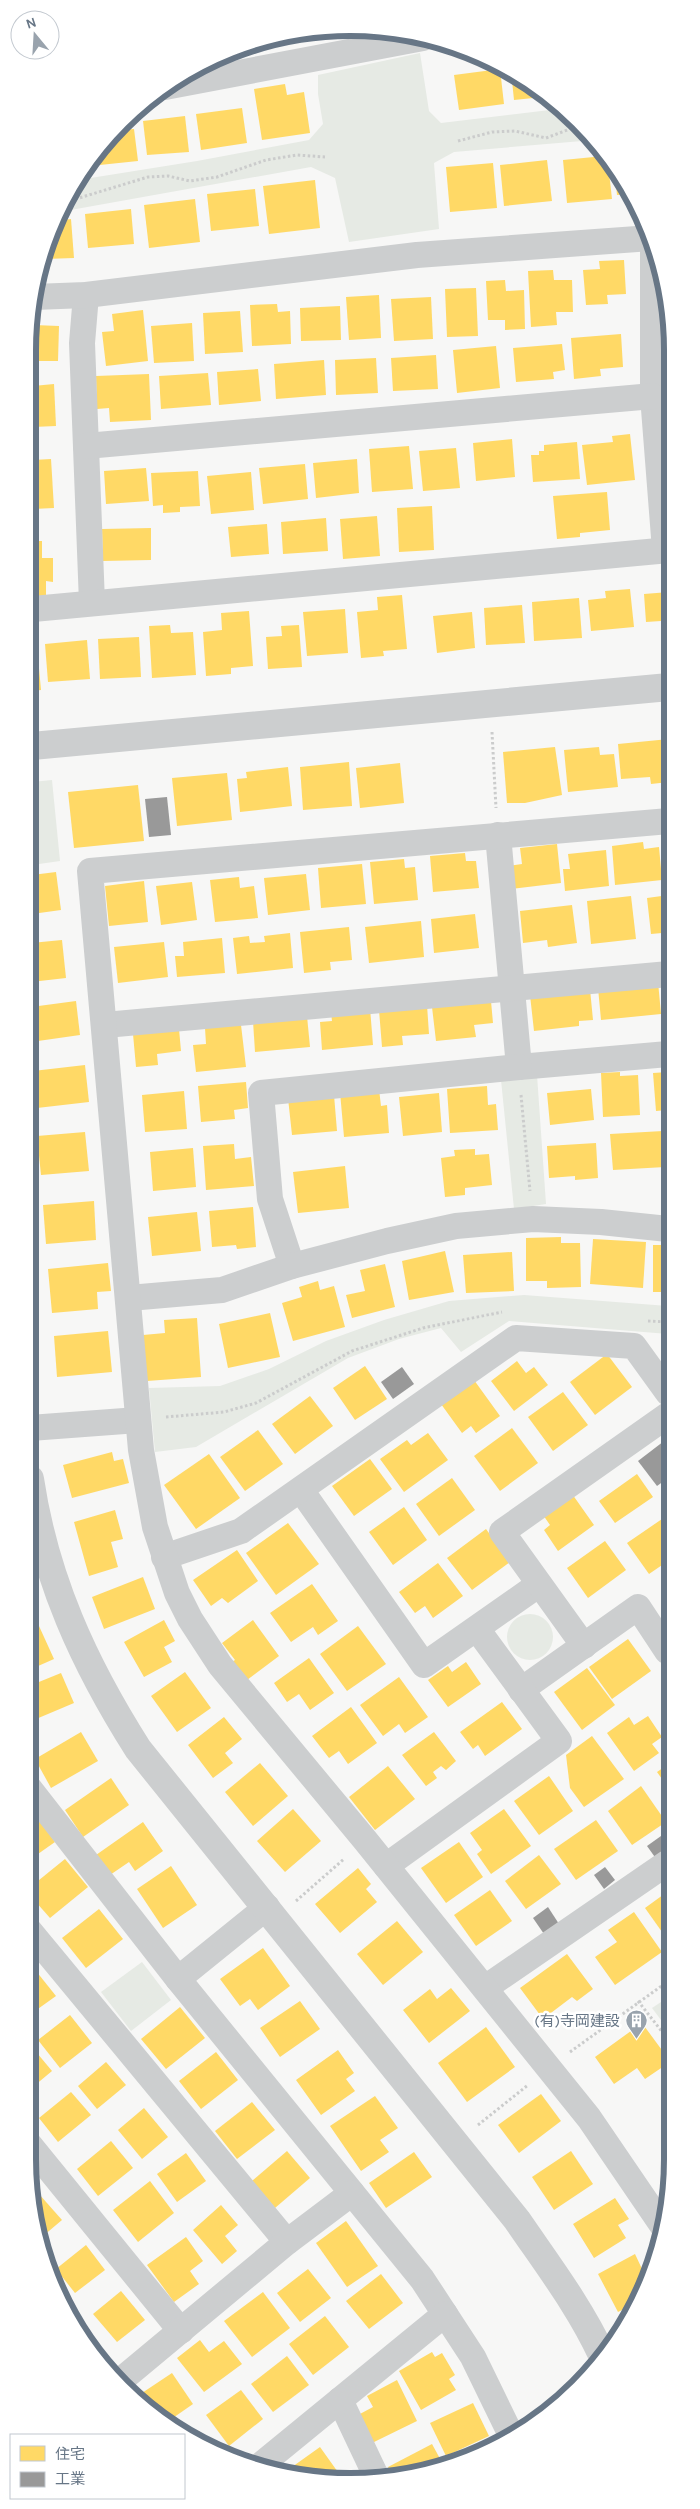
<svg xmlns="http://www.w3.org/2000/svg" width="700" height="2509" font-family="Karla,'Noto Sans JP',sans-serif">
	<rect width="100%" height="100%" fill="#f7f7f6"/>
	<g fill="#e6eae4">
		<polygon points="420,53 429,111 441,123 558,109 594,140 454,152 434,163 439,229 349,242 335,178 311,167 65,211 78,180 197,161 309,140 323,124 318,94 318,75"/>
		<polygon points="52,780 60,861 32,865 32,782"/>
		<polygon points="537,1075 546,1204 514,1209 501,1080"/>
		<polygon points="524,1295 668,1306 668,1334 509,1321 461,1352 441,1328 399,1339 348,1358 196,1447 155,1452 149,1388 220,1386 269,1369 326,1341 384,1320 449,1301"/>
		<circle cx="530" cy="1637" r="23"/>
		<polygon points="142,1962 171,2000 131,2031 101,1992"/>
		<polygon points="667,1998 667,2028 652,2008"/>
	</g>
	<g fill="#ffd966">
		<polygon points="500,69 504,104 459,110 454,75"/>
		<polygon points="511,71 543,97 514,100"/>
		<polygon points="285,84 287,95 304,92 310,133 262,140 254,89"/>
		<polygon points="242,108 247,143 201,150 196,114"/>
		<polygon points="185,116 189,152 147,155 143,121"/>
		<polygon points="134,129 138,161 90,166 90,163 122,130"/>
		<polygon points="604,156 608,163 612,199 567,203 563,160"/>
		<polygon points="547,160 552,201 504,206 500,165"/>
		<polygon points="493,163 497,208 450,212 446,167"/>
		<polygon points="615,174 627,194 617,195"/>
		<polygon points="315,180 320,228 269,234 263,186"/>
		<polygon points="255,189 259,226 211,231 207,194"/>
		<polygon points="195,199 200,242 149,248 144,205"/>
		<polygon points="131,209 134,244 88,248 85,214"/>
		<polygon points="71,219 74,258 45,259 62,220"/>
		<polygon points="624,260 626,294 607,295 608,304 586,305 583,270 600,269 599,261"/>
		<polygon points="553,270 554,280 572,280 573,312 556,312 557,325 531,327 528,271"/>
		<polygon points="505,280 506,291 524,290 525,329 505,330 505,320 488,320 486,281"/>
		<polygon points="476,288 478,336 447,337 445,289"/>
		<polygon points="379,295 381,338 349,340 346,297"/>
		<polygon points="431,297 433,339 394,341 391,299"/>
		<polygon points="277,304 278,312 290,311 291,344 252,346 250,305"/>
		<polygon points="340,306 341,340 301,341 300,308"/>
		<polygon points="143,310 148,361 106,366 102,332 114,331 112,314"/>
		<polygon points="240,311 243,352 205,354 203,313"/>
		<polygon points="192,323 194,361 154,363 151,326"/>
		<polygon points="34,325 59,326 58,361 33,361"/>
		<polygon points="621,334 623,367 600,369 601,376 574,379 571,338"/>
		<polygon points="562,344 565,370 553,372 554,379 516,382 513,348"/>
		<polygon points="496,346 500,388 457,393 453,350"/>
		<polygon points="436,355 438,389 393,391 391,358"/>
		<polygon points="376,358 378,393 336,395 335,360"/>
		<polygon points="324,360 326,395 276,399 274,364"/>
		<polygon points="258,369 261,401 219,405 217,372"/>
		<polygon points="208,373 211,405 161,409 159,376"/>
		<polygon points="149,374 151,420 110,422 109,408 97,409 96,376"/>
		<polygon points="54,384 56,426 33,427 33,386"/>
		<polygon points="630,434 635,480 587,485 582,445 613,442 612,436"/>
		<polygon points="512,439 515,477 476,481 473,443"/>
		<polygon points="577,442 580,479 533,482 531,455 539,455 539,451 544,451 544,445"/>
		<polygon points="409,446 413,489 372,492 369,449"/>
		<polygon points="456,448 460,488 423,491 419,451"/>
		<polygon points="51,459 54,508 33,509 33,460"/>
		<polygon points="357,459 359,493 316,498 313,463"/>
		<polygon points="305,464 308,499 263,504 259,468"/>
		<polygon points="146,468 149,501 106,504 104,471"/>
		<polygon points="198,471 200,506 180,507 180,512 163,513 163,505 153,506 151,473"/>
		<polygon points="251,472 254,510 211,514 207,476"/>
		<polygon points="607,492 610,530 580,533 580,537 557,539 553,496"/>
		<polygon points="432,506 434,550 399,552 397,508"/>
		<polygon points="377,516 380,556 343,559 340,519"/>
		<polygon points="326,518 328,551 283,554 281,522"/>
		<polygon points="267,524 269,554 231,557 228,527"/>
		<polygon points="151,528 151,560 103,561 102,529"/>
		<polygon points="33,541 42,541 42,558 53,558 53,582 46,581 46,596 33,596"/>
		<polygon points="630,589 634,627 591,631 588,600 606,598 605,591"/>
		<polygon points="669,592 669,628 661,629 661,621 646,622 644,594"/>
		<polygon points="402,595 407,649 383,651 384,656 361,658 357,612 378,610 377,597"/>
		<polygon points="579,598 582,638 534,641 532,602"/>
		<polygon points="522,605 525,643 486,645 484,608"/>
		<polygon points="345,609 348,653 307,656 303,612"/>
		<polygon points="249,611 253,666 231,668 231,674 206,676 203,632 222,630 221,613"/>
		<polygon points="472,612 475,648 437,653 433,616"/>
		<polygon points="170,625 171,633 193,632 196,675 152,678 149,626"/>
		<polygon points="299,625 302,667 268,669 266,637 282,636 281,626"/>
		<polygon points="139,637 141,677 100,679 98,639"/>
		<polygon points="87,640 90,679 48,682 45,644"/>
		<polygon points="32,647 37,647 41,690 32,691"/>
		<polygon points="669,739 669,782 651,784 650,777 621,779 618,744"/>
		<polygon points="555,747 562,795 525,803 507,803 503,752"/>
		<polygon points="599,747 600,755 614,754 618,787 568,792 564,750"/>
		<polygon points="349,762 352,806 303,810 300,767"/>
		<polygon points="400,763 404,803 360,808 356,768"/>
		<polygon points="288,767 292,806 240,812 237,779 247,778 246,772"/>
		<polygon points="227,773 232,820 177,826 172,778"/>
		<polygon points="138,785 144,841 74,848 68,792"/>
		<polygon points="643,842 644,849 659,847 662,880 615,885 612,846"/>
		<polygon points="557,844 561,883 511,889 508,866 522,864 520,848"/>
		<polygon points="606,850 609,886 565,891 563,869 570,869 568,854"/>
		<polygon points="465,853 466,861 476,861 479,888 433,892 430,856"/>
		<polygon points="669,853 669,883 667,883 664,854"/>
		<polygon points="404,859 405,868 415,867 418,900 374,904 370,862"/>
		<polygon points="362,864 366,904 321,908 318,868"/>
		<polygon points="56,872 61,910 32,914 32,875"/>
		<polygon points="306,874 310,910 268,915 264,878"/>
		<polygon points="239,877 240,888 254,886 258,918 215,922 210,880"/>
		<polygon points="144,881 148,922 109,926 105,886"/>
		<polygon points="192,882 197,920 161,925 156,886"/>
		<polygon points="669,895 669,937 665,937 662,933 651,934 647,898"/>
		<polygon points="631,896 636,939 591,944 587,901"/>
		<polygon points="572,905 577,943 548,947 547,940 523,943 520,911"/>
		<polygon points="475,914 479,948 434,953 431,919"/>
		<polygon points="421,921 424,957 369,963 365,927"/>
		<polygon points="349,927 352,960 330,962 331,970 304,973 300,932"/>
		<polygon points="290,933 293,968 237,974 233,938 249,936 250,943 265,942 264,936"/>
		<polygon points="222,938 225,973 177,977 175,956 184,956 183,942"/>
		<polygon points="62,940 66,978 31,982 31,943"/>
		<polygon points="164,942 168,977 118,983 114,947"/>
		<polygon points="658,982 661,1014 601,1020 598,988"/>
		<polygon points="590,989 593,1020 579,1021 579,1026 534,1031 530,995"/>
		<polygon points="76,1001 80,1035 31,1042 31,1007"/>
		<polygon points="491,1001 493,1023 474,1025 476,1037 436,1041 432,1007"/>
		<polygon points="427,1005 429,1034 402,1036 403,1045 382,1047 379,1010"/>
		<polygon points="370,1008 373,1045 322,1050 320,1022 332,1021 331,1012"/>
		<polygon points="307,1016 310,1047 255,1052 253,1021"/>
		<polygon points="241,1025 246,1067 196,1072 193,1045 206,1044 205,1028"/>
		<polygon points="179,1029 181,1051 157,1054 158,1065 136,1067 133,1034"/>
		<polygon points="85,1065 89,1102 37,1108 33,1071"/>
		<polygon points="620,1072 620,1076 638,1075 640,1115 603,1117 601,1073"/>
		<polygon points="668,1072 668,1110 656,1111 653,1073"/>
		<polygon points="246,1082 248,1108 234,1110 235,1119 201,1122 198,1086"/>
		<polygon points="487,1086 488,1105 496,1104 498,1130 450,1133 447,1089"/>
		<polygon points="379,1089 381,1106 387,1105 389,1133 344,1137 340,1092"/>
		<polygon points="591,1089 594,1120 550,1125 547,1093"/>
		<polygon points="184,1091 187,1129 145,1132 142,1095"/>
		<polygon points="439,1093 442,1132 403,1136 399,1097"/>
		<polygon points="334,1095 337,1131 292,1135 288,1098"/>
		<polygon points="663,1131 665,1167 613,1170 610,1134"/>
		<polygon points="85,1132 89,1171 41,1175 37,1136"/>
		<polygon points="596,1143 598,1178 575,1180 575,1176 549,1178 547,1146"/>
		<polygon points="234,1144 235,1159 251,1157 254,1186 206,1190 203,1146"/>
		<polygon points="193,1148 196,1187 153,1191 150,1152"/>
		<polygon points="475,1149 475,1155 489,1154 492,1185 465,1188 465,1195 445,1197 441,1158 455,1156 454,1150"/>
		<polygon points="345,1166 349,1208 298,1213 293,1172"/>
		<polygon points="94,1201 96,1240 46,1244 43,1205"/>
		<polygon points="253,1207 256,1247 237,1249 236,1245 212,1247 209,1211"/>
		<polygon points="197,1212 201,1251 152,1256 148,1217"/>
		<polygon points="561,1237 561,1243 580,1243 581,1287 547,1288 547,1281 526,1281 526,1238"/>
		<polygon points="593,1239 646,1242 643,1288 590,1284"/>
		<rect x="653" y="1245" width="15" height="47"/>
		<polygon points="445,1251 454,1292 409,1300 402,1261"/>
		<polygon points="512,1252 514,1291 466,1293 463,1255"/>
		<polygon points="108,1263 111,1291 97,1292 98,1309 52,1313 48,1269"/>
		<polygon points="385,1264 395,1307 352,1318 346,1295 365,1291 360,1270"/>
		<polygon points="318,1281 320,1290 334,1286 345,1327 293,1341 282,1303 302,1297 299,1287"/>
		<polygon points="270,1313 280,1357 228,1368 219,1324"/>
		<polygon points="197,1318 201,1377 147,1381 143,1335 165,1333 164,1320"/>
		<polygon points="108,1331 112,1372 57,1377 54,1336"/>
		<polygon points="607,1354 632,1387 595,1415 570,1382"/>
		<polygon points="517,1361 526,1373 534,1367 548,1385 514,1411 491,1381"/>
		<polygon points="365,1366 387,1399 355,1420 333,1388"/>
		<polygon points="474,1380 500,1416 476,1433 471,1426 462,1433 441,1404"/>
		<polygon points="563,1392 588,1425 553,1451 528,1417"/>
		<polygon points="310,1396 333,1426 295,1454 272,1424"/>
		<polygon points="512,1428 538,1463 500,1491 474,1456"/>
		<polygon points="258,1430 283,1464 245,1491 220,1457"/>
		<polygon points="428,1433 448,1460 404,1492 380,1459 407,1440 411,1445"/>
		<polygon points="112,1452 114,1461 123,1459 129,1483 72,1498 63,1465"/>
		<polygon points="209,1454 240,1498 196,1529 164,1485"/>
		<polygon points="370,1459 392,1489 354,1516 332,1486"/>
		<polygon points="637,1474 653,1497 615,1523 599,1501"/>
		<polygon points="452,1478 475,1510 439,1536 416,1504"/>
		<polygon points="570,1491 594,1525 558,1551 544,1530 550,1525 541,1512"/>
		<polygon points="404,1507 427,1540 393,1565 369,1532"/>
		<polygon points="115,1510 123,1539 111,1542 118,1567 89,1576 74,1522"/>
		<polygon points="662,1519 668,1527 668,1561 649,1574 627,1543"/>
		<polygon points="288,1523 319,1564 276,1595 246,1553"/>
		<polygon points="486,1529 510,1562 472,1590 447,1558"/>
		<polygon points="605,1541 626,1570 588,1598 567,1568"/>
		<polygon points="237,1550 258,1581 228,1603 222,1598 211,1606 193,1580"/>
		<polygon points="438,1563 463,1596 433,1618 425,1606 415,1613 399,1592"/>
		<polygon points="143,1577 155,1609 104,1629 92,1597"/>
		<polygon points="312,1584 338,1621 318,1635 313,1627 291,1642 270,1613"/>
		<polygon points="667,1597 667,1610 661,1601"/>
		<polygon points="164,1620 175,1641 164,1647 172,1662 144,1677 124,1642"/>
		<polygon points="253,1620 279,1656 243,1683 229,1664 235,1660 222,1643"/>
		<polygon points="39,1626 54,1659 29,1670 29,1630"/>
		<polygon points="358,1626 386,1664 347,1691 320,1654"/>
		<polygon points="628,1639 651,1671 612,1699 589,1667"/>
		<polygon points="309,1658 334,1693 310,1710 299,1694 287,1702 274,1683"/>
		<polygon points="466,1662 481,1684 448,1707 428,1680 448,1666 452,1672"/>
		<polygon points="587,1668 615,1705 582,1730 554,1692"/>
		<polygon points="185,1672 211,1708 177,1732 151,1696"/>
		<polygon points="61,1673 74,1703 29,1722 29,1686"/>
		<polygon points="399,1677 428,1717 405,1733 399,1724 383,1736 360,1705"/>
		<polygon points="502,1702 522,1729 485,1756 478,1745 473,1749 460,1732"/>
		<polygon points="351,1707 377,1743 348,1764 339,1751 329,1758 312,1736"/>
		<polygon points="648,1716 662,1737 652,1744 659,1753 634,1771 607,1733 629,1717 634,1725"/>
		<polygon points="224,1717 242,1739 225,1753 233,1763 213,1778 188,1745"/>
		<polygon points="81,1732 98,1761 51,1788 35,1759"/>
		<polygon points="434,1732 456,1761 446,1770 441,1766 433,1772 437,1778 426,1786 402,1755"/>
		<polygon points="592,1736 624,1779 584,1807 570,1788 566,1755"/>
		<polygon points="260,1763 288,1796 253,1826 225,1792"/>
		<polygon points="667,1765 667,1786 657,1772"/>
		<polygon points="388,1766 415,1799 375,1830 349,1797"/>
		<polygon points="549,1776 573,1811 539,1835 514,1801"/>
		<polygon points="111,1778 129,1805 83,1837 65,1810"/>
		<polygon points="641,1786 666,1822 632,1845 608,1811"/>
		<polygon points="293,1809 321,1841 285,1872 257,1841"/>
		<polygon points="504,1809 531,1846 491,1874 477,1854 482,1850 470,1833"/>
		<polygon points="34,1813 55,1842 28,1861 29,1817"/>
		<polygon points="596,1820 618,1851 576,1880 554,1849"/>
		<polygon points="143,1822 163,1851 135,1871 129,1862 110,1875 96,1855"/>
		<polygon points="459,1842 483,1877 446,1903 421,1868"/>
		<polygon points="539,1855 561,1884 526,1909 505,1881"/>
		<polygon points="65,1859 88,1887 50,1918 28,1893 28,1889"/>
		<polygon points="171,1866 197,1905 163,1928 137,1889"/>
		<polygon points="358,1868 371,1884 366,1889 377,1902 340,1933 315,1904"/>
		<polygon points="490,1890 512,1921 476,1946 454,1915"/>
		<polygon points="667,1892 667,1939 645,1908"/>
		<polygon points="99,1909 123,1939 86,1968 62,1938"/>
		<polygon points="634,1912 662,1952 615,1985 595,1957 617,1942 608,1930"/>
		<polygon points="397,1921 423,1952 383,1985 357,1954"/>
		<polygon points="263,1948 290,1986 258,2010 250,1999 240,2006 220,1979"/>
		<polygon points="567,1954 593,1989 577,2001 572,1997 543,2019 520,1988"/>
		<polygon points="36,1971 56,1996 28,2016 28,1977"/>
		<polygon points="451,1988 470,2011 429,2043 403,2010 430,1989 437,1999"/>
		<polygon points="300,2001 320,2029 280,2057 260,2028"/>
		<polygon points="180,2007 205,2038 166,2069 141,2039"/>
		<polygon points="70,2015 92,2043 60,2068 38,2040"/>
		<polygon points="642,2023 667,2057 667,2064 645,2079 637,2068 614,2084 595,2057"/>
		<polygon points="486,2027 515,2067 467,2102 438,2063"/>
		<polygon points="32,2047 52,2071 28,2091 28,2051"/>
		<polygon points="338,2050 354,2073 346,2079 355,2091 321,2115 296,2080"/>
		<polygon points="216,2052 238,2080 201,2109 179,2081"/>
		<polygon points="106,2062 126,2085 97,2109 78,2086"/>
		<polygon points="71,2092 91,2115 58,2142 39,2118"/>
		<polygon points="541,2094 561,2121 519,2153 498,2125"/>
		<polygon points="375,2096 398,2128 380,2140 389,2152 361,2171 330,2126"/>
		<polygon points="252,2102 275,2130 237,2159 215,2131"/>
		<polygon points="144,2108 168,2137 142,2159 118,2130"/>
		<polygon points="111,2141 133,2168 98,2196 77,2169"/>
		<polygon points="287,2151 310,2178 275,2208 252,2181"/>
		<polygon points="571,2151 593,2184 554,2210 532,2177"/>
		<polygon points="414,2152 432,2177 386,2208 369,2183"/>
		<polygon points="186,2153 206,2181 177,2202 157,2174"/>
		<polygon points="150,2181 174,2213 138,2242 113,2210"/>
		<polygon points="39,2194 62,2220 43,2236 35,2197"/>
		<polygon points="615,2198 629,2219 618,2225 626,2238 594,2258 573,2224"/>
		<polygon points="221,2205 238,2225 225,2236 237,2251 222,2264 193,2230"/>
		<polygon points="346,2221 378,2266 347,2287 316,2243"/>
		<polygon points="186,2237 203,2261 190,2271 199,2284 174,2302 147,2265"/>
		<polygon points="86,2245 105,2270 75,2293 56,2269"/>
		<polygon points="635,2254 643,2271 647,2270 632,2305 618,2312 598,2274"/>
		<polygon points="308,2269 331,2298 300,2322 277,2293"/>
		<polygon points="381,2274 403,2303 369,2329 346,2301"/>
		<polygon points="121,2291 145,2320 117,2342 93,2314"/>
		<polygon points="263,2292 290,2328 252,2357 224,2321"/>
		<polygon points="325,2316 349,2347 313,2375 289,2344"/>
		<polygon points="81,2323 103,2351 98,2356 79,2325"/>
		<polygon points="200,2340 209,2352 224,2341 242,2364 204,2392 177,2358"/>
		<polygon points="432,2352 435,2357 442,2353 455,2375 449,2379 456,2390 421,2410 399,2371"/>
		<polygon points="287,2356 309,2385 273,2412 251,2384"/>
		<polygon points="172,2373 193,2404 170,2420 139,2395"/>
		<polygon points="397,2380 417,2421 372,2443 358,2415 373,2407 367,2396"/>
		<polygon points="241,2390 263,2419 229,2446 206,2415"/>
		<polygon points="473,2403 489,2436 446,2456 430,2423"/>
		<polygon points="199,2431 212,2449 191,2436"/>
		<polygon points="432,2444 444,2466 434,2470 392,2475 388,2467"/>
		<polygon points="320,2447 340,2475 333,2480 295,2472 292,2467"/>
	</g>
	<g fill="#999">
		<polygon points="167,797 171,835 149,837 145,799"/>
		<polygon points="402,1367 414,1384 393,1399 381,1382"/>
		<polygon points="668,1438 668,1478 657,1486 638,1461"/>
		<polygon points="661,1836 667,1844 667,1853 657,1860 647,1846"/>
		<polygon points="605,1867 615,1880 604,1889 594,1875"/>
		<polygon points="548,1907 559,1924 544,1934 533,1918"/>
	</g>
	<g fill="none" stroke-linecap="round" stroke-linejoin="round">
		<g stroke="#cbcccc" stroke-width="3" stroke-dasharray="2.5 2.5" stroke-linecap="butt">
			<polyline points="458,141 492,132 515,131 546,138 578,126"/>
			<polyline points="70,198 79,198 148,177 168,176 190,181 217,177 266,160 297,155 325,157"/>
			<polyline points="492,732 496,808"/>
			<polyline points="521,1095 530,1191"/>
			<polyline points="648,1321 668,1322"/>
			<polyline points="166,1417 224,1412 256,1403 352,1351 423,1328 502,1312"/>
			<polyline points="296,1901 344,1859"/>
			<polyline points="638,2001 667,2038"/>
			<polyline points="570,2052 667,1982"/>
			<polyline points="478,2125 528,2085"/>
		</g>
		<g stroke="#cccecf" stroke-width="26">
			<polyline points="165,87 423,38"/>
			<polyline points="653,245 653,396 665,550"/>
			<polyline points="86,295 82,343 92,603"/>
			<polyline points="34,297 86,295 417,255 651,238"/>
			<polyline points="86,446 653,396"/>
			<polyline points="33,609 669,550"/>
			<polyline points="498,835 519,1067 668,1054"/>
			<polyline points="105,1025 669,974"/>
			<polyline points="292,1266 270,1199 261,1093 519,1067"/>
			<polyline points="129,1298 222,1290 292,1266 387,1241 456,1226 533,1219 601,1222 668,1229"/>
			<polyline points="30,1428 138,1420"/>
			<polyline points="301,1490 424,1665 538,1585"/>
			<polyline points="164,1557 241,1531 516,1338 634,1346 668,1393"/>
			<polyline points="584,1646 502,1532 668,1415"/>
			<polyline points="521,1690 638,1607 667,1651"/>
			<polyline points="29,1788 178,1979 422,2279 473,2357 510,2433"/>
			<polyline points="386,1866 559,1741 477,1629"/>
			<polyline points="28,1929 287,2242"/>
			<polyline points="178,1979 267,1907"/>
			<polyline points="485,1988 667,1863"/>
			<polyline points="28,2143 181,2331"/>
			<polyline points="664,2228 589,2118 365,1840 220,1665 190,1619 177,1593 155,1527 141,1450 90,871 669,821"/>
			<polyline points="120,2381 287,2242 352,2193"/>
			<polyline points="340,2400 376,2476"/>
			<polyline points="263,2463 445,2314"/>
		</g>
		<g stroke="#cccecf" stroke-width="28">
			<polyline points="32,746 669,687"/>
			<path d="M30,1479c15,100 54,185 108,270l379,471c30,44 63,87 85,135"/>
		</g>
	</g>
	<defs>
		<symbol id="building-pin" viewBox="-11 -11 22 30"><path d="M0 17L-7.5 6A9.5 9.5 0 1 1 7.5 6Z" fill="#99a3ad" stroke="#fff"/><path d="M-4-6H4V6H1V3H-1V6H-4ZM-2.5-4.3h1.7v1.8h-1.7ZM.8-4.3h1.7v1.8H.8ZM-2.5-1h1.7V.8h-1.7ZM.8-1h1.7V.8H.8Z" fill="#fff"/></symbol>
	</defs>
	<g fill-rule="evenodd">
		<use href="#building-pin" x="624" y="2008" width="25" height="34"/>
	</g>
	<g text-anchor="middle" stroke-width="5" stroke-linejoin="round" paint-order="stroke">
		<g font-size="15" fill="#677686" stroke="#fff" text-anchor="end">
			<text x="620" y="2026">(有)寺岡建設</text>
		</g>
	</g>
	<path d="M0 0H700V2509H0ZM350 36H350A314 314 0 0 1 664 350V2159A314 314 0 0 1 350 2473H350A314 314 0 0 1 36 2159V350A314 314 0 0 1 350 36Z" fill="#fff" fill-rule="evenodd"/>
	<path fill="none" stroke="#677686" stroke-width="6" d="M350 36H350A314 314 0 0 1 664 350V2159A314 314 0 0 1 350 2473H350A314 314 0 0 1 36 2159V350A314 314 0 0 1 350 36Z"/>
	<rect x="10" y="2434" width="175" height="65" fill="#ffffff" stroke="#c2c8cf"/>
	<rect x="20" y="2446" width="25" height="15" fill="#ffd966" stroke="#c2c8cf"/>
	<text x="55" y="2459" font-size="15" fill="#677686">住宅</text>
	<rect x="20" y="2472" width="25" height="15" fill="#999999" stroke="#c2c8cf"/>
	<text x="55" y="2484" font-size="15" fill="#677686">工業</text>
	<g transform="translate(35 35) rotate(342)"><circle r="24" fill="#ffffff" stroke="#c2c8cf"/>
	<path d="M0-4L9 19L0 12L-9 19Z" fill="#99a3ad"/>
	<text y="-8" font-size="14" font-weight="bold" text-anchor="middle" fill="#677686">N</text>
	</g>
</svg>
